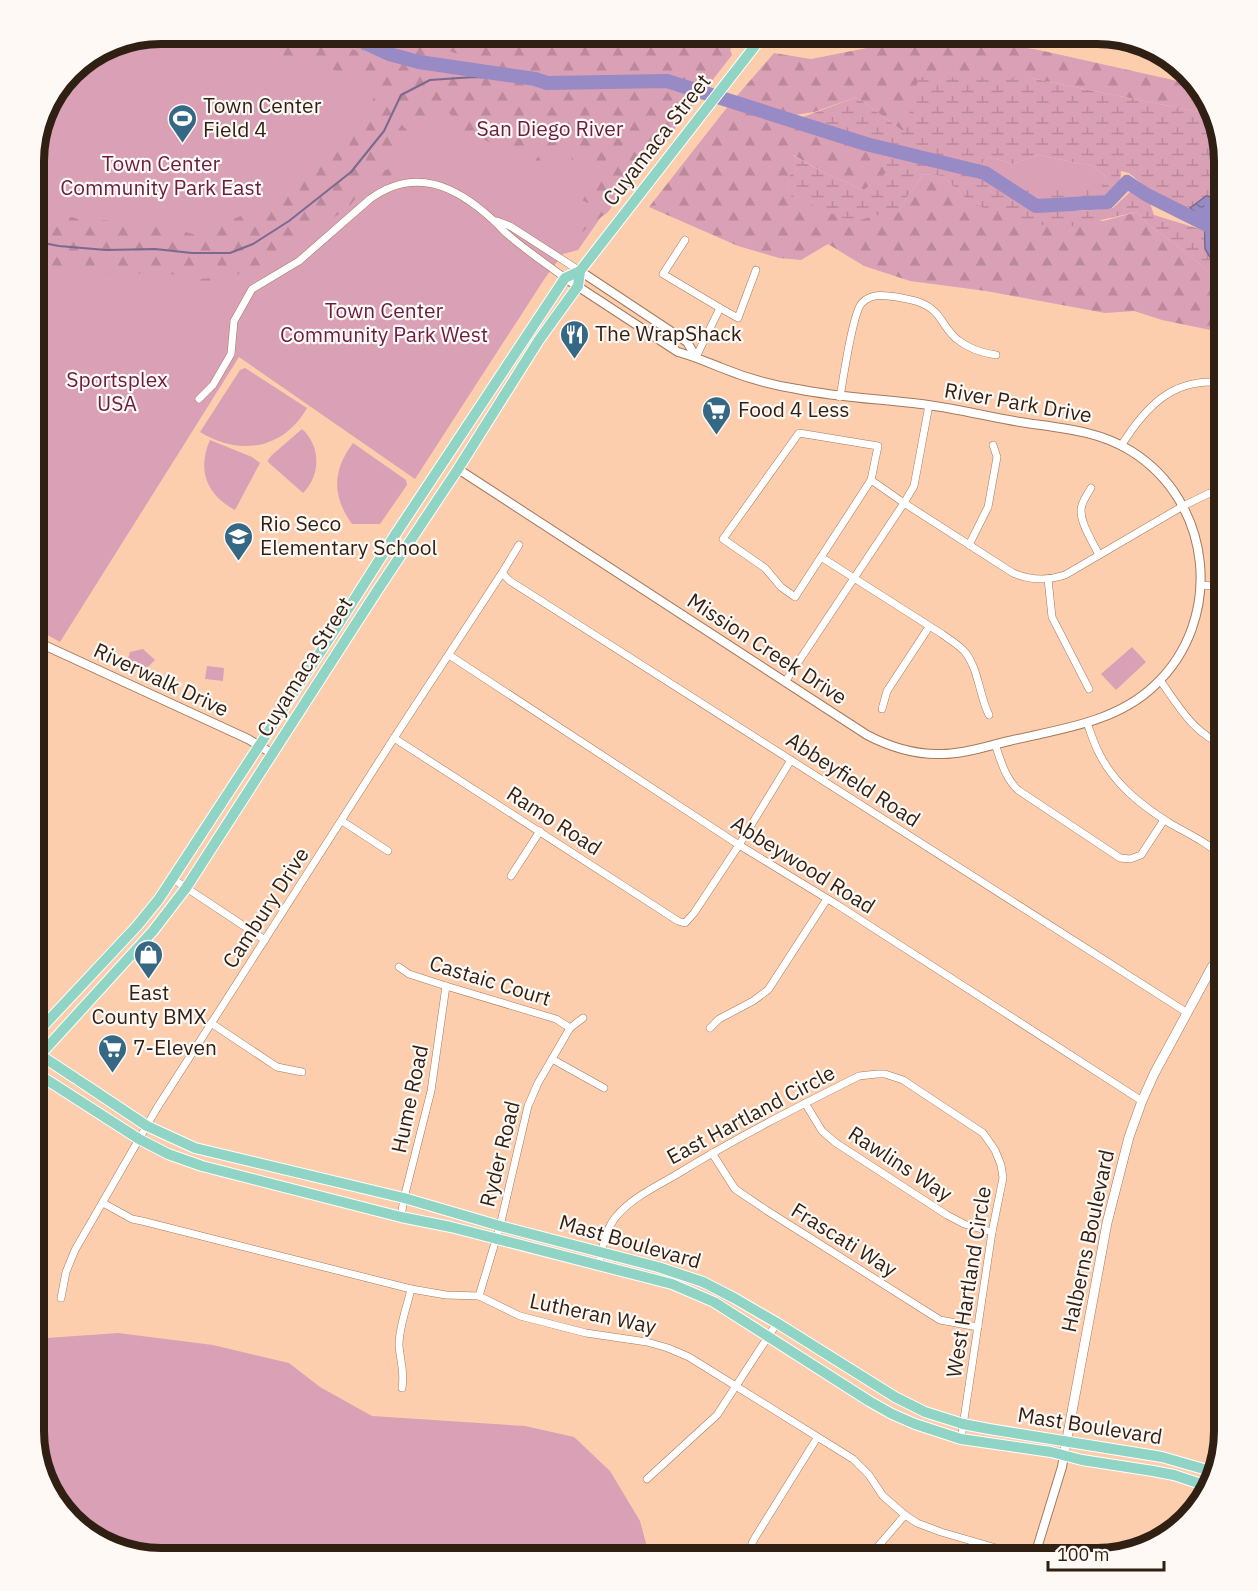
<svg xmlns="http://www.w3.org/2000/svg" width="1258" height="1591" font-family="'IBM Plex Sans',sans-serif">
	<defs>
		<pattern id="forest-firs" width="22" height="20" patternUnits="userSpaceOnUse" patternTransform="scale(1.5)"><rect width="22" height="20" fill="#daa0b5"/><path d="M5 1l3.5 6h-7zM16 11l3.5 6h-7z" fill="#bb899b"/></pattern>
		<pattern id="wetland-marsh" width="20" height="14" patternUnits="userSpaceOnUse" patternTransform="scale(1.5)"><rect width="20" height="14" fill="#daa0b5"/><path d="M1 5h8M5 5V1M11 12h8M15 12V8" fill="none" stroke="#bb899b"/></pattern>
		<pattern id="water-ripples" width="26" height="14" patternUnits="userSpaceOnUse" patternTransform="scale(1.5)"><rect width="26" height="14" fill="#988ac4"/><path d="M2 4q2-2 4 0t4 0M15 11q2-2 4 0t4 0" fill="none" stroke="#7c709e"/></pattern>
	</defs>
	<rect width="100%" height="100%" fill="#fdceae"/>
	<g fill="#daa0b5">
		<polygon points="161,33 741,33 712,78 686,114 629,188 601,217 578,250 563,254 545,278 415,479 239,357 60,642 33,627 33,152 46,104 76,65 112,43"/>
		<polygon points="1038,155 1092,166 1106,177 1102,188 1015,188 986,171 977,168 989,157 1013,164"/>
		<path d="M245,368l62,40c-24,42 -68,48 -107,24l40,-62z"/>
		<path d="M302,429c19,17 19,46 1,64l-35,-31v-2l4,-5z"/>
		<path d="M210,440l42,17 8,6 -25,47c-29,-15 -38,-41 -25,-70z"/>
		<path d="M353,443l53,37 1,5 -27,39h-28c-20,-28 -20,-53 1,-81z"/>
		<polygon points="1132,647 1146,662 1116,690 1101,674"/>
		<polygon points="143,649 155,660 147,668 128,659 130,652"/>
		<polygon points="207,666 224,668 223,681 205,679"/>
		<polygon points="118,1333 213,1345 289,1363 320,1387 372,1416 525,1426 574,1437 610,1471 640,1521 650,1558 160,1558 97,1541 55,1502 33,1430 33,1339"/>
	</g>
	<g fill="url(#forest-firs)">
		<path d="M244,33h73l42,19 23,-7 26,-2 140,43 119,-2 33,12 -93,117 -15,10 -12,11 4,-23 8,-1 6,-10 -1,-1 -9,4 -9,-4 1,-6 21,-13 9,9 -4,8 6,6 1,-1v-5l6,-5 -6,-9 -4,-14 -24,-9h-13l-2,-12 -16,-3 -5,7 3,7 -6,9 -12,-6 8,-10v-8l-12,-3 -3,14 -26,-6 -32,-18 -25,4 -3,-6 11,-10 -2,-6c-13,7 -26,8 -40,13l-5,-10 -5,7 7,7c-4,11 -11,20 -15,32l-8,3 -2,6 10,-3 6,-6 7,4 1,-2 7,-4 3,4 8,-5 3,1v2l-12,6 -9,2 -5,-4 -11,10 -17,2 -26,31 -45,29 -20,18 1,6 -11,9 -5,-4h-4l3,7c-5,0 -8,-5 -13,-6l-45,18h-14l-1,-1 3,-1 3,-5 17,-1 7,-4c-14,-5 -28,-3 -43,-6l-5,7 -12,-3v-2l-10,-4 -7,7 -18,1 -71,-5 -24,-4v-49l5,2 28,-3 18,6 21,-1 15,4 28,-3 51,15 17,-10 57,-23 47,-47 51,-35 1,-20 8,-14 -19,-4 -2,-7 -3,1 -35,-11 -1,-7 -25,1 -28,-11z"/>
		<polygon points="358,33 463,33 491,45 562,33 597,33 619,40 631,33 647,33 689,47 720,35 726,37 732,55 704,91 667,79 547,81 409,39 379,45"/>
		<polygon points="990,42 1039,50 1200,86 1203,89 1213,121 1199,112 1030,78 904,132 857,97 814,112 795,115 736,97 774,53 811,59 882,45"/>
		<polygon points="729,105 885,155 889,171 864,190 823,172 793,155 788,195 899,209 923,174 943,176 969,202 1103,221 1137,212 1148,224 1189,255 1216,278 1225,280 1225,333 1162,320 1134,311 1105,313 986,291 910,281 864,266 828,244 801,260 779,258 738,246 649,207"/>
	</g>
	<g fill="url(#wetland-marsh)">
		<polygon points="317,33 342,33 370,47 379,46 359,52"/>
		<polygon points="919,77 1030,78 1199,112 1213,121 1225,161 1225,199 1206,197 1190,208 1163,201 1129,173 1121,171 1120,185 1110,195 1035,202 1015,188 1101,188 1106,177 1092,166 1038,155 1013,164 989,157 977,168 877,143 800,118 857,97 904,132"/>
		<polygon points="792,155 823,172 864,190 888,171 885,155 922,161 982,174 1039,210 1081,211 1113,208 1132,190 1148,197 1154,215 1203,230 1205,249 1221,274 1225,275 1225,280 1216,278 1189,255 1148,224 1137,212 1060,229 1007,217 969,202 943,176 923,174 899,209 853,222 788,195"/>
	</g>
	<polygon fill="url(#water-ripples)" stroke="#796a8f" stroke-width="1.5" points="1206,196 1225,199 1225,275 1221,275 1205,249 1204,219 1190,208"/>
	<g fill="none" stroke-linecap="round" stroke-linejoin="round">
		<polyline stroke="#796a8f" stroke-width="2" points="33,241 59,246 106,250 155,249 192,253 230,253 253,244 289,221 351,172 384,131 401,95 430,80 474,77 535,79"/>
		<polyline stroke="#988ac4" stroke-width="14" points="344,33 389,54 419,62 535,79 547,83 667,81 866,144 985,173 1036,206 1108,202 1127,182 1147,195 1207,225 1218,218"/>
		<defs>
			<g id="minor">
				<polyline points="497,221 510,226 580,271"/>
				<polyline points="685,240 663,274 720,308 696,357"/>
				<polyline points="720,308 738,318 756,270"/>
				<path d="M840,397c3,-17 13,-86 22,-94 9,-10 23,-8 35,-6 14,3 27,4 38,15 8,8 13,21 23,28 11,9 25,13 38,15"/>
				<path d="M199,399l14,-14 18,-31 3,-33 18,-32 47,-28 71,-62c45,-33 86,-13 123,21 5,4 8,9 13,13 18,16 39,30 59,45"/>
				<path d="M1121,446c25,-40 53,-70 104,-63"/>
				<path d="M1091,488c-3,5 -7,11 -9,17 -5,14 11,37 17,50"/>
				<polyline points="969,545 988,507 997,457 993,445"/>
				<polyline points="821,557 871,480"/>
				<polyline points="502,573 510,581 1186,1012"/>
				<polyline points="1048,579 1052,617 1089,689"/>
				<polyline points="1201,585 1225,587"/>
				<polyline points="449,655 739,845 836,904 1142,1101"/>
				<path d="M1160,680c17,24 35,56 65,65"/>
				<polyline points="785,682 904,503 914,486 929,405"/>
				<polyline points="882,709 887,691 929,627"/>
				<path d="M989,715c-10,-20 -10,-45 -24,-63 -6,-7 -15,-12 -23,-18l-121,-77 -26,40 -14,-10 -16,-19 -42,-29 76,-106 79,13 -7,34 33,23 109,70c17,7 34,8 52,2l118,-69 27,-13 15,-3"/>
				<path d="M1087,723c4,10 7,21 12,30 15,31 43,53 72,71 18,10 39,20 54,35"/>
				<polyline points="394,738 678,921 685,923 694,913 739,845 791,760"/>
				<path d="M995,744c6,17 10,34 23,46l102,68 10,1 11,-4 23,-35"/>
				<polyline points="342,821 388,851"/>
				<polyline points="511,876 540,831"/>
				<polyline points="173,879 265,940"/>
				<polyline points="399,967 409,974 446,986 556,1019 570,1028"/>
				<polyline points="211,1023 277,1067 302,1072"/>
				<polyline points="710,1028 719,1019 753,1001 768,990 827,899"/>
				<polyline points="552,1059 604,1088"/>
				<polyline points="805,1103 822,1131 836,1143 947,1215 964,1224 992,1232"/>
				<polyline points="33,1149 43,1147"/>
				<polyline points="712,1153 735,1189 766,1210 940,1320 978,1327"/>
				<polyline points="103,1203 132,1219 142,1221 411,1289 446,1295 479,1296 520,1316 586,1333 647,1342 668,1348 689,1357 853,1459 869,1475 883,1496 905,1515 917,1523 941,1532 1030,1558"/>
				<polyline points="401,1217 404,1198 431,1091 446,986"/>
				<path d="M598,1265c5,-15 6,-33 17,-47 15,-19 38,-30 59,-42 60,-37 123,-69 185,-100l18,-2h8l18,6 80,53 12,17 6,15 2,13 -11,54 -31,207"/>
				<polyline points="479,1296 500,1226 528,1106 538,1083 570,1028 583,1018"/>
				<polyline points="61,1298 66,1272 75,1250 157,1108 394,738 502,573 519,545"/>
				<path d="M402,1388c3,-15 -2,-28 -3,-43 0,-18 8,-38 12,-56"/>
				<polyline points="647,1479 717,1415 777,1323"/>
				<polyline points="750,1558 752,1543 756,1536 817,1438"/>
				<polyline points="868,1558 905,1515"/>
			</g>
			<g id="tertiary">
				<polyline points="580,271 687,342 696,357"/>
				<path d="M458,469l409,266c23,12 48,20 75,19 22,0 45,-8 67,-13 50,-12 106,-18 145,-55 71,-66 59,-184 -23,-235 -34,-21 -72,-23 -111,-29 -31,-5 -61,-13 -92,-17 -44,-6 -87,-7 -131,-16 -25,-4 -51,-11 -75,-21 -15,-6 -29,-12 -44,-16l-113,-74"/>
				<polyline points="33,640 248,739 273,754"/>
				<polyline points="1034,1558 1062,1467 1064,1455"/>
			</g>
			<g id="secondary">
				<polyline points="33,1062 40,1055 33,1051"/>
				<polyline points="1064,1455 1107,1223 1129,1137 1142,1101 1154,1074 1212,967 1225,950"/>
			</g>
			<g id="primary">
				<polyline points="33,1037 137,926 159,899 340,622 395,535 565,278 580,271 765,33"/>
				<polyline points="33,1071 139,1139 168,1154 202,1166 401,1217 451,1227 672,1284 714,1302 869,1401 892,1414 915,1424 961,1439 1051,1452 1082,1460 1153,1471 1174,1475 1210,1487"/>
				<polyline points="75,1078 40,1055 153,931 186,888 377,591 458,469 539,340 578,286 580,271"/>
				<polyline points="78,1080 147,1126 195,1148 404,1198 500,1226 658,1267 703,1282 734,1298 777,1323 895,1397 925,1412 963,1424 989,1429 1162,1457 1214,1472"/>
			</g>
		</defs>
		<use href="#minor" stroke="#a5795c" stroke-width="8"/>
		<use href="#tertiary" stroke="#a5795c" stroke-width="10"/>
		<use href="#secondary" stroke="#a5795c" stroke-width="10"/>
		<use href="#primary" stroke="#fff" stroke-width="12"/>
		<use href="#minor" stroke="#fff" stroke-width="7"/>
		<use href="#tertiary" stroke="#fff" stroke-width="8"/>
		<use href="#secondary" stroke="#fff" stroke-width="9"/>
		<use href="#primary" stroke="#90d4c5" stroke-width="10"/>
	</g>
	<defs>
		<symbol id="stadium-pin" viewBox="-11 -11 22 30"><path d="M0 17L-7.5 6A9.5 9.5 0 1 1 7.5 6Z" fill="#346884" stroke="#fef9f5"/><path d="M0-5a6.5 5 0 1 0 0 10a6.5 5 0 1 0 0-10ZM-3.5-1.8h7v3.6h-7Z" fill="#fff"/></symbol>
		<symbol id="restaurant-pin" viewBox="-11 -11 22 30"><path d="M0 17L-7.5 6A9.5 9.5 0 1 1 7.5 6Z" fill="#346884" stroke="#fef9f5"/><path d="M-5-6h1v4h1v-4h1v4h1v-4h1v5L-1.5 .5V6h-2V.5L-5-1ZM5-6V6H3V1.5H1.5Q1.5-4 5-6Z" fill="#fff"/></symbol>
		<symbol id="supermarket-pin" viewBox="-11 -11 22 30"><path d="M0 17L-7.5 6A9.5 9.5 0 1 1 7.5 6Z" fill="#346884" stroke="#fef9f5"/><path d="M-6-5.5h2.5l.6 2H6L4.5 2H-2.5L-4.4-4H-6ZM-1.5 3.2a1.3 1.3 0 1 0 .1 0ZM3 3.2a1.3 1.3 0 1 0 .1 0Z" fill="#fff"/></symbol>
		<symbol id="school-pin" viewBox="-11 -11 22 30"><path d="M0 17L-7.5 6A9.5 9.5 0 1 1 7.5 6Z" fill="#346884" stroke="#fef9f5"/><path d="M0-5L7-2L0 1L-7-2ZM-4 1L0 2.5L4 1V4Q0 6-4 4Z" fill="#fff"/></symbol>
		<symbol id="shop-pin" viewBox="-11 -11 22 30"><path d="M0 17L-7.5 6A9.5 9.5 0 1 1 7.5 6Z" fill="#346884" stroke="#fef9f5"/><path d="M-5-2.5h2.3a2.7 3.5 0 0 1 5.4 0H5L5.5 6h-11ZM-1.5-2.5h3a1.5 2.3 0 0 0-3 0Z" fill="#fff"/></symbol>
	</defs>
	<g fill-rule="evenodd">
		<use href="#stadium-pin" x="166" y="102" width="33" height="45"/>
		<use href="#restaurant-pin" x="558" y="318" width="33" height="45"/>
		<use href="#supermarket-pin" x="700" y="394" width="33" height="45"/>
		<use href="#school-pin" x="222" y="520" width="33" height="45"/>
		<use href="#shop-pin" x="132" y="938" width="33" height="45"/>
		<use href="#supermarket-pin" x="96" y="1032" width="33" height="45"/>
	</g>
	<g text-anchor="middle" stroke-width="4.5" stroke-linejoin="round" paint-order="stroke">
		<g font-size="21" fill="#301f13" stroke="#fef9f5" text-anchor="start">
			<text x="203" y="113">Town Center<tspan x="203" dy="24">Field 4</tspan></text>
			<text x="595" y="341">The WrapShack</text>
			<text x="738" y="417">Food 4 Less</text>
			<text x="260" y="531">Rio Seco<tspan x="260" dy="24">Elementary School</tspan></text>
			<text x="149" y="1000" text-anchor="middle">East<tspan x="149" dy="24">County BMX</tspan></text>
			<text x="133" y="1055">7-Eleven</text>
		</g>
		<g font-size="21" fill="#691c41" stroke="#fef9f5">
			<text x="550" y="136">San Diego River</text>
			<text x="161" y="171">Town Center<tspan x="161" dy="24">Community Park East</tspan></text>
			<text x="384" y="318">Town Center<tspan x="384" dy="24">Community Park West</tspan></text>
			<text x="117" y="387">Sportsplex<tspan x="117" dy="24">USA</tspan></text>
		</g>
		<g font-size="21" fill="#301f13" stroke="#fef9f5">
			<text transform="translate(657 140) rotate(-52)" y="7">Cuyamaca Street</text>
			<text transform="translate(1018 403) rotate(10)" y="7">River Park Drive</text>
			<text transform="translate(767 649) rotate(33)" y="7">Mission Creek Drive</text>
			<text transform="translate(305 667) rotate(-58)" y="7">Cuyamaca Street</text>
			<text transform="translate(161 680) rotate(25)" y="7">Riverwalk Drive</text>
			<text transform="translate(853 780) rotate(33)" y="7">Abbeyfield Road</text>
			<text transform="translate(554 821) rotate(33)" y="7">Ramo Road</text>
			<text transform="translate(803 865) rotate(32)" y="7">Abbeywood Road</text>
			<text transform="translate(266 908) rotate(-57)" y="7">Cambury Drive</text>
			<text transform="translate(490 981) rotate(17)" y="7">Castaic Court</text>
			<text transform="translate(410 1099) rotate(-78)" y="7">Hume Road</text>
			<text transform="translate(751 1115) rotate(-28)" y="7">East Hartland Circle</text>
			<text transform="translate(500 1154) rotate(-76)" y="7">Ryder Road</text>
			<text transform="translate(900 1164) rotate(33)" y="7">Rawlins Way</text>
			<text transform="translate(844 1240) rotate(32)" y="7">Frascati Way</text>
			<text transform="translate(1088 1241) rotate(-78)" y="7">Halberns Boulevard</text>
			<text transform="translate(630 1242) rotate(16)" y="7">Mast Boulevard</text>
			<text transform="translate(969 1282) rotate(-81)" y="7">West Hartland Circle</text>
			<text transform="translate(593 1314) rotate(12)" y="7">Lutheran Way</text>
			<text transform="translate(1090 1426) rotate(9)" y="7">Mast Boulevard</text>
		</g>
	</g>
	<path d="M0 0H1258V1591H0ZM161 44H1097A117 117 0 0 1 1214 161V1431A117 117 0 0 1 1097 1548H161A117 117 0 0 1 44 1431V161A117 117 0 0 1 161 44Z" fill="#fef9f5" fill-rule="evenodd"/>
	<path fill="none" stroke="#301f13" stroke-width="8" d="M161 44H1097A117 117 0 0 1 1214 161V1431A117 117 0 0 1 1097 1548H161A117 117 0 0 1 44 1431V161A117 117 0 0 1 161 44Z"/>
	<path d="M1048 1561v9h116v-9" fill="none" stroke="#301f13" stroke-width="3"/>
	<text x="1057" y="1561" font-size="18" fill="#301f13" stroke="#fef9f5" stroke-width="4.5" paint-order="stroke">100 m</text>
</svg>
